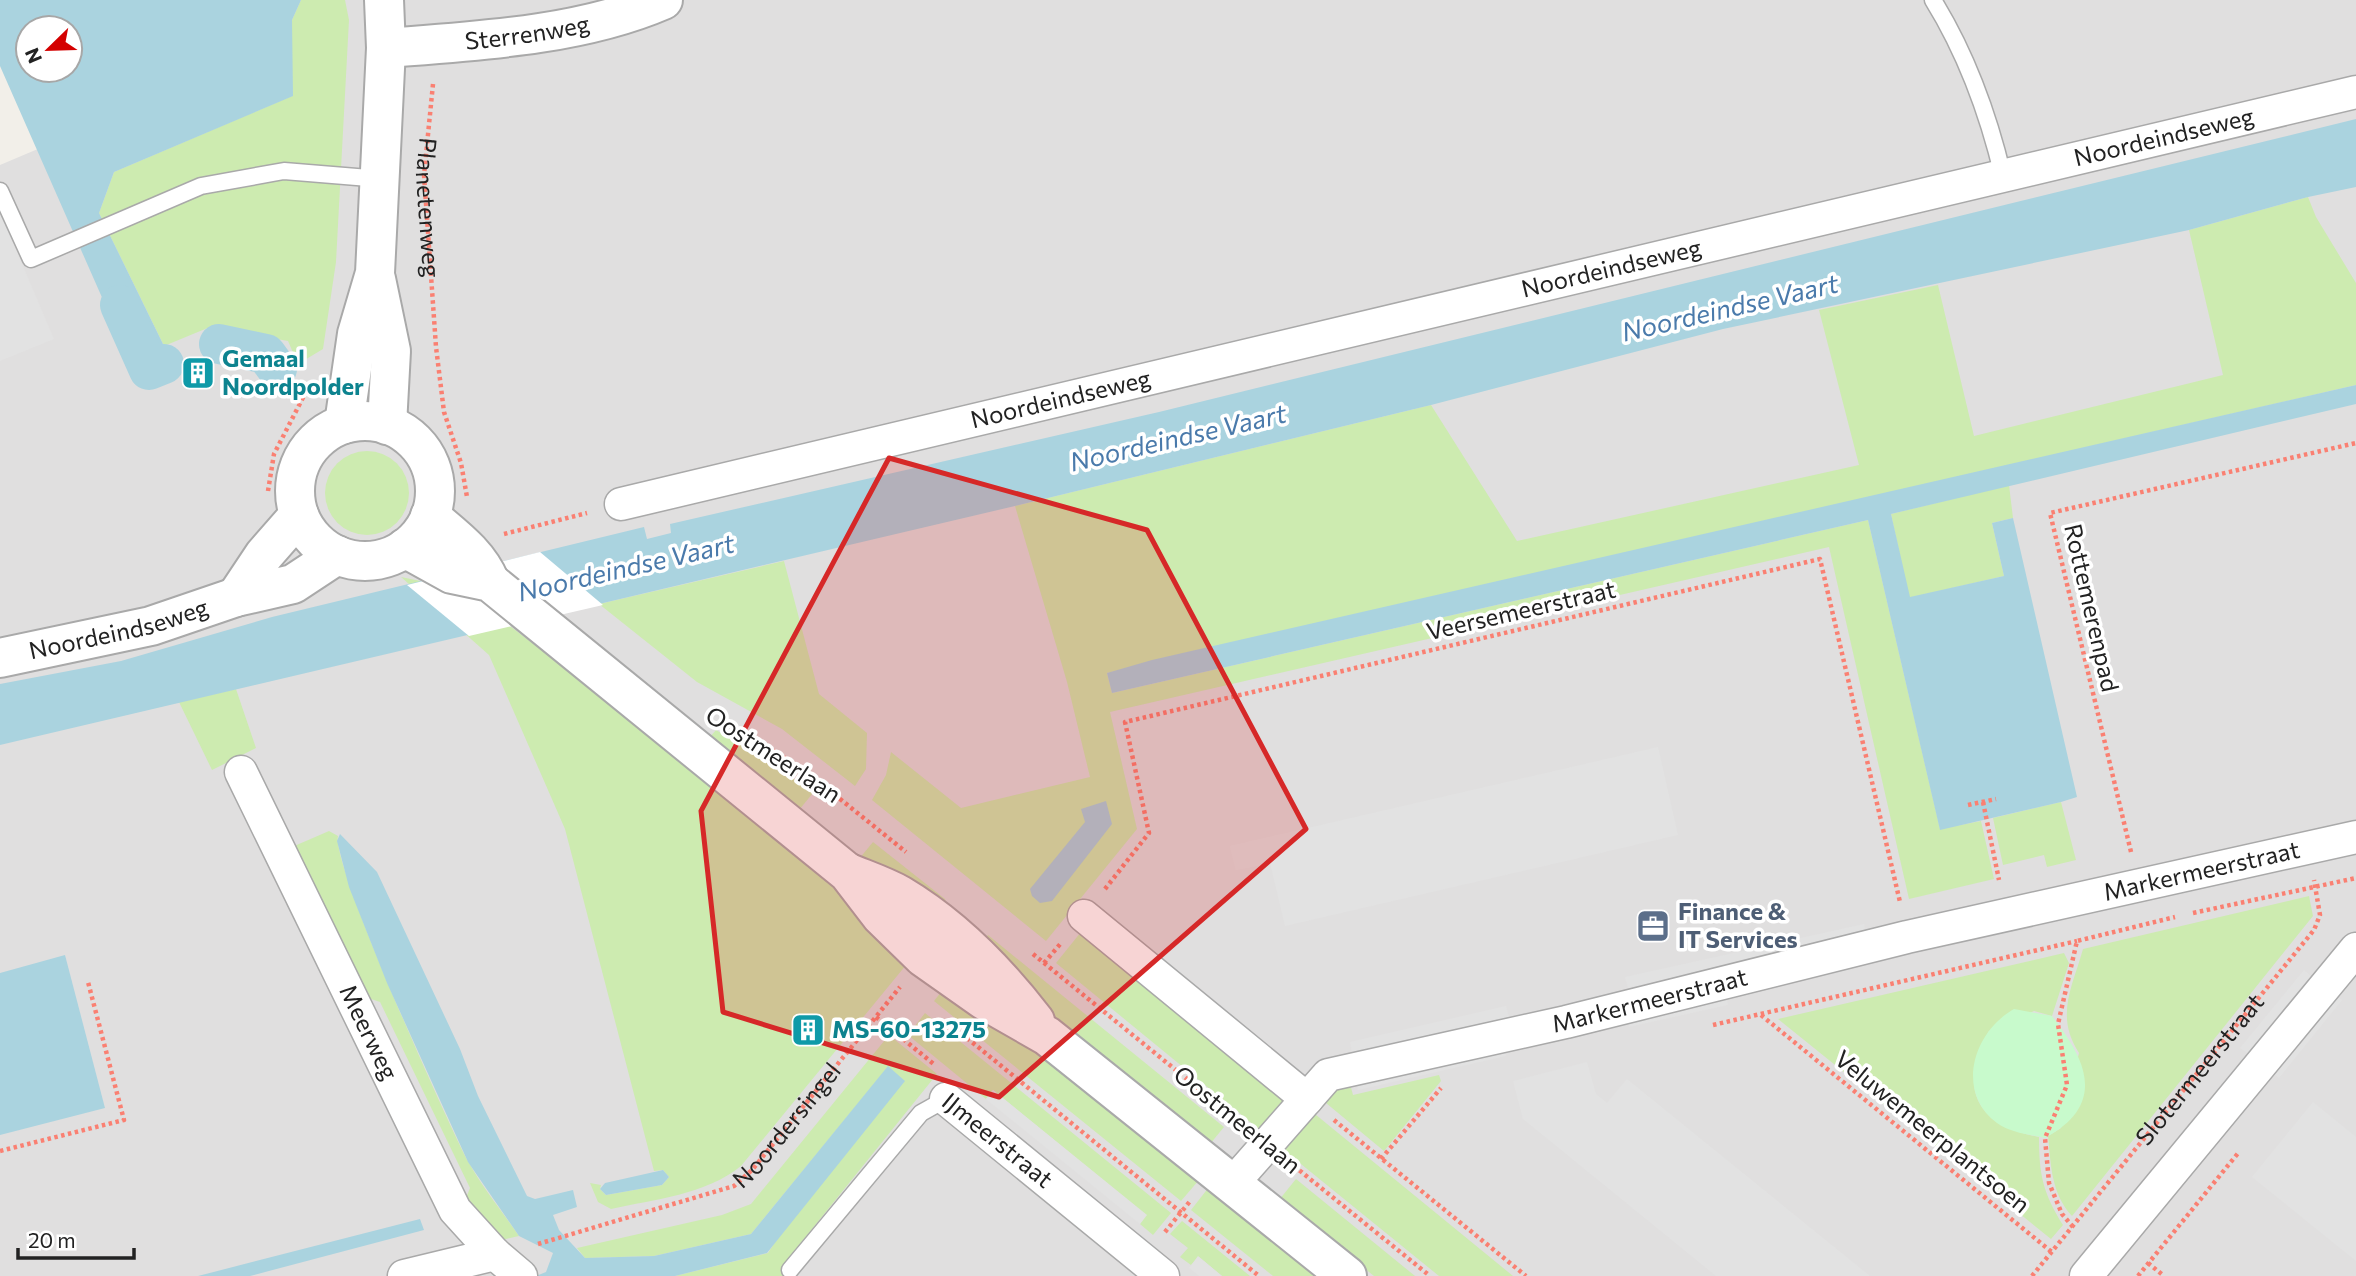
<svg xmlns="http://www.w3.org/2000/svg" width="2356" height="1276" font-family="Commissioner,sans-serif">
	<rect width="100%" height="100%" fill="#f2efe9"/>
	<polygon fill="#e0dfdf" points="80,0 2356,0 2356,1276 0,1276 0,165 130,110"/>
	<g fill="#cdebb0">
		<polygon points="301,0 345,0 349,20 336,262 323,349 298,364 288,341 210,327 164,346 99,213 114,172 292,96 292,20"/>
		<polygon points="2308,197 2316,217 2356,283 2356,385 1107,673 1112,693 1868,520 1940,829 1981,821 1994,879 1909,899 1829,547 1110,712 1137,829 1046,941 872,800 886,775 891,752 961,808 1090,777 1067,682 1015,506 1431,405 1517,541 1859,465 1819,310 1938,285 1974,436 2223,375 2189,230"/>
		<circle cx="367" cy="493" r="42"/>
		<polygon points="2009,485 2013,518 1992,523 2004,576 1909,598 1891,514"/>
		<polygon points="784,561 819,694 867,733 866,769 855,786 782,729 697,682 599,604"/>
		<path d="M401,577l34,7 75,42 81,62 253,203 67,68 -170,207c-36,29 -86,33 -130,43l-13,-7 -8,-19 11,2 -1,4 6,6 56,-10 7,-8 -6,-7 -9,1 -89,-342 -76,-174z"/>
		<polygon points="236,689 256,748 212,770 179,702"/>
		<polygon points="716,730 776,765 813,793 799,810 710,737"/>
		<polygon points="2061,802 2076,860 2047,867 2044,855 2003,865 1993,818"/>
		<path d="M329,831l9,5c-7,27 109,286 130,325 14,26 34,50 51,75l-17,4 -38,-37 6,-15 -90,-186 -15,-5 -73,-150z"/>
		<polygon points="873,842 945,899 948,908 859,859"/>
		<path d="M2309,896l4,20 -241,300c-21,-23 -21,-51 -24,-80l13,-8 18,-75c-24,-37 -7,-65 4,-104z"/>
		<polygon points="1085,927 1291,1094 1261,1131 1056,963"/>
		<polygon points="988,935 1224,1127 1210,1144 1050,1014 980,945"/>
		<path d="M2064,953l5,10 -17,53 -18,-5 -45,20c-31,57 -14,94 50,106 0,38 4,56 24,88l-12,14 -273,-220z"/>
		<polygon points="945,987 1017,1033 1199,1180 1181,1201 934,1001"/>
		<polygon points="925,1013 1171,1213 1153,1235 1140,1224 1146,1215 993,1090 986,1099 908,1035"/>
		<polygon points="889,1035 937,1074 783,1265 795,1276 675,1276 768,1253 888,1067 751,1234 654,1256 585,1258 577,1248 722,1215 751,1204"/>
		<polygon points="1439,1075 1441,1081 1384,1151 1320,1098 1349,1080 1353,1095"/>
		<polygon points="1310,1110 1513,1276 1439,1276 1280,1147"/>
		<polygon points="1296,1179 1415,1276 1374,1276 1279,1200"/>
		<polygon points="1209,1187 1318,1276 1273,1276 1191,1210"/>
		<polygon points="1182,1221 1250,1276 1222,1276 1199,1257 1191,1265 1180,1257 1188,1248 1170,1234"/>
	</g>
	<path fill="#c8facc" d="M2014,1009l38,7c35,45 55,88 -7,122 -17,-4 -34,-5 -48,-15 -42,-31 -24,-91 17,-114z"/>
	<g fill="#e2e2e2">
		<polygon points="0,212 54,339 0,361"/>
		<polygon points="1658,747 1678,835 1285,926 1270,863 1236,870 1230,846"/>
		<polygon points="1864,924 1866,935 1628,988 1625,977"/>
		<polygon points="2304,970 2312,977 2249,1054 2240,1048"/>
		<polygon points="1725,993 1728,1005 1629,1027 1626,1016"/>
		<polygon points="2334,994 2342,1000 2279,1078 2270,1071"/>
		<polygon points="1506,1006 1509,1017 1352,1053 1350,1042"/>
		<polygon points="1503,1045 1506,1056 1358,1090 1355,1079"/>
		<polygon points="1587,1062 1596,1094 1607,1103 1627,1079 1870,1276 1716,1276 1523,1119 1513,1081"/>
		<polygon points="993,1090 1147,1215 1140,1224 986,1099"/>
		<polygon points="2313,1102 2356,1137 2356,1261 2252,1177"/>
		<polygon points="1198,1256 1222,1276 1199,1276 1189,1268"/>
	</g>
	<g fill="#aad3df" fill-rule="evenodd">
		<path d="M0,0h301l-9,20 1,76 -179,76 -15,41 65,133 -34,15 -130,-295zM28,28h42v42h-42z"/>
		<polygon points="2356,119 2356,187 2308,197 2189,230 1723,329 1431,405 1015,506 0,745 0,684 121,661 272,617 644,527 647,539 671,533 670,524 1159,412"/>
		<polygon points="2356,385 2356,404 1891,514 1910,597 2004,576 1992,523 2013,518 2077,797 2061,802 1940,830 1868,520 1112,693 1107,673 1152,660"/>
		<polygon points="1106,801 1112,824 1052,901 1040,903 1032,896 1030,889 1085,822 1081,809"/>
		<polygon points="340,834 377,872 460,1049 478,1096 527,1196 535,1199 573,1190 577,1207 553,1215 559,1230 585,1258 654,1256 751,1234 888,1066 905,1081 767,1253 675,1276 536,1276 546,1272 553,1253 519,1236 468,1162 387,983 349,887 337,841"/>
		<polygon points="65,955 105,1108 0,1135 0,973"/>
		<polygon points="663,1170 669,1177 662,1185 606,1195 600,1189 605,1183"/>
		<polygon points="420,1219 424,1230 250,1276 198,1276"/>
	</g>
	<polygon fill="#fff" points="540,552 603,605 469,636 407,585"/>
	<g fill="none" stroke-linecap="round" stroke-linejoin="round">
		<g stroke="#aad3df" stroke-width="40">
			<polyline points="120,305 149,370 164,364"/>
			<polyline points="219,344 266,354 277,369"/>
		</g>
		<defs>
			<g id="service">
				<path d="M1933,0c34,55 55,113 70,176"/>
				<polyline points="0,191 31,259 201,186 284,171 381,179"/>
				<polyline points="790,1270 921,1113 946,1099"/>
			</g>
			<g id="minor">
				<path id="s4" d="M621,504l1735,-412"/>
				<path id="s5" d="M241,772l214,438 40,44 26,22"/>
				<polyline points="1084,916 1307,1099"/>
				<path id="s6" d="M946,1099l217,177"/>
				<path id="s7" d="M1233,1183l95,-108 238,-53 341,-85 449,-100"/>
				<polyline points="404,1276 495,1254"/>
				<polyline points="2086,1276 2356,949"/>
			</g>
			<g id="tertiary">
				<path id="s8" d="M386,48c90,-7 194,-12 277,-48"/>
				<polyline points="376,279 391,351 387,425"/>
				<circle cx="365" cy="491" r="70"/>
				<polyline points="344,424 357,334 375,273 386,48 384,0"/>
				<path d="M430,516c23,20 48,37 60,66"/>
				<polyline points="405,548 452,574 490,582 848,873 881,916 923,957 984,1000 1047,1036 1347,1276"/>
				<polyline points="236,597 264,555 299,515"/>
				<path id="s9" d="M0,658l151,-32 85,-29 57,-13 44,-29"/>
				<path d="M849,873c17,7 35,13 51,22 52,31 98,78 135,126"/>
			</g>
		</defs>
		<use href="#service" stroke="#a9a9a9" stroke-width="19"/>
		<use href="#minor" stroke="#a9a9a9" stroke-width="35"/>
		<use href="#tertiary" stroke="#a9a9a9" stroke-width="42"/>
		<g stroke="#fa8072" stroke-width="4.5" stroke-dasharray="3.5 3.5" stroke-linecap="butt">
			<path id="s1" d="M433,84l-9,91 12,172 8,65 17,51 6,34"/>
			<polyline points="268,491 274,454 309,386"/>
			<polyline points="504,534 587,513"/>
			<polyline points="730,724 804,770 906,852"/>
			<polyline points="1983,802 1999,880"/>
			<polyline points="1968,805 1996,799"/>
			<polyline points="2131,852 2050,513 2356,443"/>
			<polyline points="1105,889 1149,833 1125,722 1820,559 1900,902"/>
			<polyline points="2193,913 2356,878"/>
			<polyline points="1033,954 1241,1123"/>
			<polyline points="1044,963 1062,942"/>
			<polyline points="1761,1015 2053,1253"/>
			<polyline points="876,1017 935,1065"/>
			<polyline points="1713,1025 2077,941"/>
			<polyline points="967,1038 1259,1276"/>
			<polyline points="1334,1120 1526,1276"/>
			<polyline points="0,1151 124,1120 88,982"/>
			<polyline points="1381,1159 1441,1088"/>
			<polyline points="1294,1166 1430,1276"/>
			<polyline points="2073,1227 2062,1214 2049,1183 2045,1138 2067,1085 2058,1024 2077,941 2175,917"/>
			<polyline points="1165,1232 1191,1200"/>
			<path id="s2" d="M538,1244l196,-58 18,-16 148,-183"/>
			<polyline points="2148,1263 2164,1276"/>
			<path id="s3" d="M2032,1276l282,-346 6,-15 -6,-35"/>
			<polyline points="2138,1276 2239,1152"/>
		</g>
		<use href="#service" stroke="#fff" stroke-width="16"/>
		<use href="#minor" stroke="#fff" stroke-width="32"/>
		<use href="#tertiary" stroke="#fff" stroke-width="38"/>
	</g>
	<path fill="#d62828" fill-opacity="0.2" stroke="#d62828" stroke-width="5" stroke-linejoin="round" d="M889,458l258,72 159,299 -307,268 -276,-85 -22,-201z"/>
	<defs>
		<symbol id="building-square" viewBox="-11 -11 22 22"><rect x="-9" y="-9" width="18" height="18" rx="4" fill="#0f9aa8" stroke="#fff"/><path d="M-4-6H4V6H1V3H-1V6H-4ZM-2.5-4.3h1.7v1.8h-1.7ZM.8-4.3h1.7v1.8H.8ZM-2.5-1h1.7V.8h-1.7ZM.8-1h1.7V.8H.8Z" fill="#fff"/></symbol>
		<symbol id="office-square" viewBox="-11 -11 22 22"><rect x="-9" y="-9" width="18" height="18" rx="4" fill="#5c6f8a" stroke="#fff"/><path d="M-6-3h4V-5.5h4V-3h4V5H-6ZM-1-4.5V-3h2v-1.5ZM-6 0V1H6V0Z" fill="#fff"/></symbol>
	</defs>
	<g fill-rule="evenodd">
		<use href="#building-square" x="179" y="354" width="38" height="38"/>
		<use href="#office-square" x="1634" y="907" width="38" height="38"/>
		<use href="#building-square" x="789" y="1011" width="38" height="38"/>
	</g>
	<g text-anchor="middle" stroke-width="7" stroke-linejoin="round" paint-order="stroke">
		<g font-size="24" fill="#222" stroke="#fff">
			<text dy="8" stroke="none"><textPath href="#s8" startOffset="142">Sterrenweg</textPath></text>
			<text dy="8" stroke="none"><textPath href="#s4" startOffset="1586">Noordeindseweg</textPath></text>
			<text dy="8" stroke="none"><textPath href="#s1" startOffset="124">Planetenweg</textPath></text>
			<text dy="8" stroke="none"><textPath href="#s4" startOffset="1018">Noordeindseweg</textPath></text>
			<text dy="8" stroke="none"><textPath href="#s4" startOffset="452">Noordeindseweg</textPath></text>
			<text transform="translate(2091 608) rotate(77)" y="8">Rottemerenpad</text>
			<text transform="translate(1521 611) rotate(-13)" y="8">Veersemeerstraat</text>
			<text dy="8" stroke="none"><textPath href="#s9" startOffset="122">Noordeindseweg</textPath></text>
			<text transform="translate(773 755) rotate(33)" y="8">Oostmeerlaan</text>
			<text dy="8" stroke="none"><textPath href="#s7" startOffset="1041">Markermeerstraat</textPath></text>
			<text dy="8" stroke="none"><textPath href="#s7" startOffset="474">Markermeerstraat</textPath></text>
			<text dy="8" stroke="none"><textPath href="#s5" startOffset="290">Meerweg</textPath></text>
			<text dy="8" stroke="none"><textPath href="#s3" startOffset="266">Slotermeerstraat</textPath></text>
			<text transform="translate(1237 1120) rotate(39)" y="8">Oostmeerlaan</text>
			<text dy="8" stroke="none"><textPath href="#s2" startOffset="285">Noordersingel</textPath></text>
			<text transform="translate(1932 1132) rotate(39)" y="8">Veluwemeerplantsoen</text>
			<text dy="8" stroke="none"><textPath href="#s6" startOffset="66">IJmeerstraat</textPath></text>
		</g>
		<g font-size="24" font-weight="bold" fill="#0d838f" stroke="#fff" text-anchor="start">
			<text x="222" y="367">Gemaal<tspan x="222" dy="28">Noordpolder</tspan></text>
			<text x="832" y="1038">MS-60-13275</text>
		</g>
		<g font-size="24" font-weight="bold" fill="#4e5e75" stroke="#fff" text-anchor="start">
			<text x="1678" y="920">Finance &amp;<tspan x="1678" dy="28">IT Services</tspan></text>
		</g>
		<g font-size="26" font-style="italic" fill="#4a7aab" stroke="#fff">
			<text transform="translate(1730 308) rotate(-13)" y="9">Noordeindse Vaart</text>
			<text transform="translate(1178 438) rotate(-13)" y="9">Noordeindse Vaart</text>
			<text transform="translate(626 568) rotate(-13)" y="9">Noordeindse Vaart</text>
		</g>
	</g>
	<g transform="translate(49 49) rotate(247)"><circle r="33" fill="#ffffff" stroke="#a7a7a7" stroke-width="2"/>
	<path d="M0-5L12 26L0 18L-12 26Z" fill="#d40000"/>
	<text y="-10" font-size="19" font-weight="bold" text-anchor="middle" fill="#222222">N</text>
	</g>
	<path d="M18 1248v10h116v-10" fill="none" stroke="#222222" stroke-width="3.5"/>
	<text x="28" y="1248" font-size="21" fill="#222222" stroke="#ffffff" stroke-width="5" paint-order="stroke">20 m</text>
</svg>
